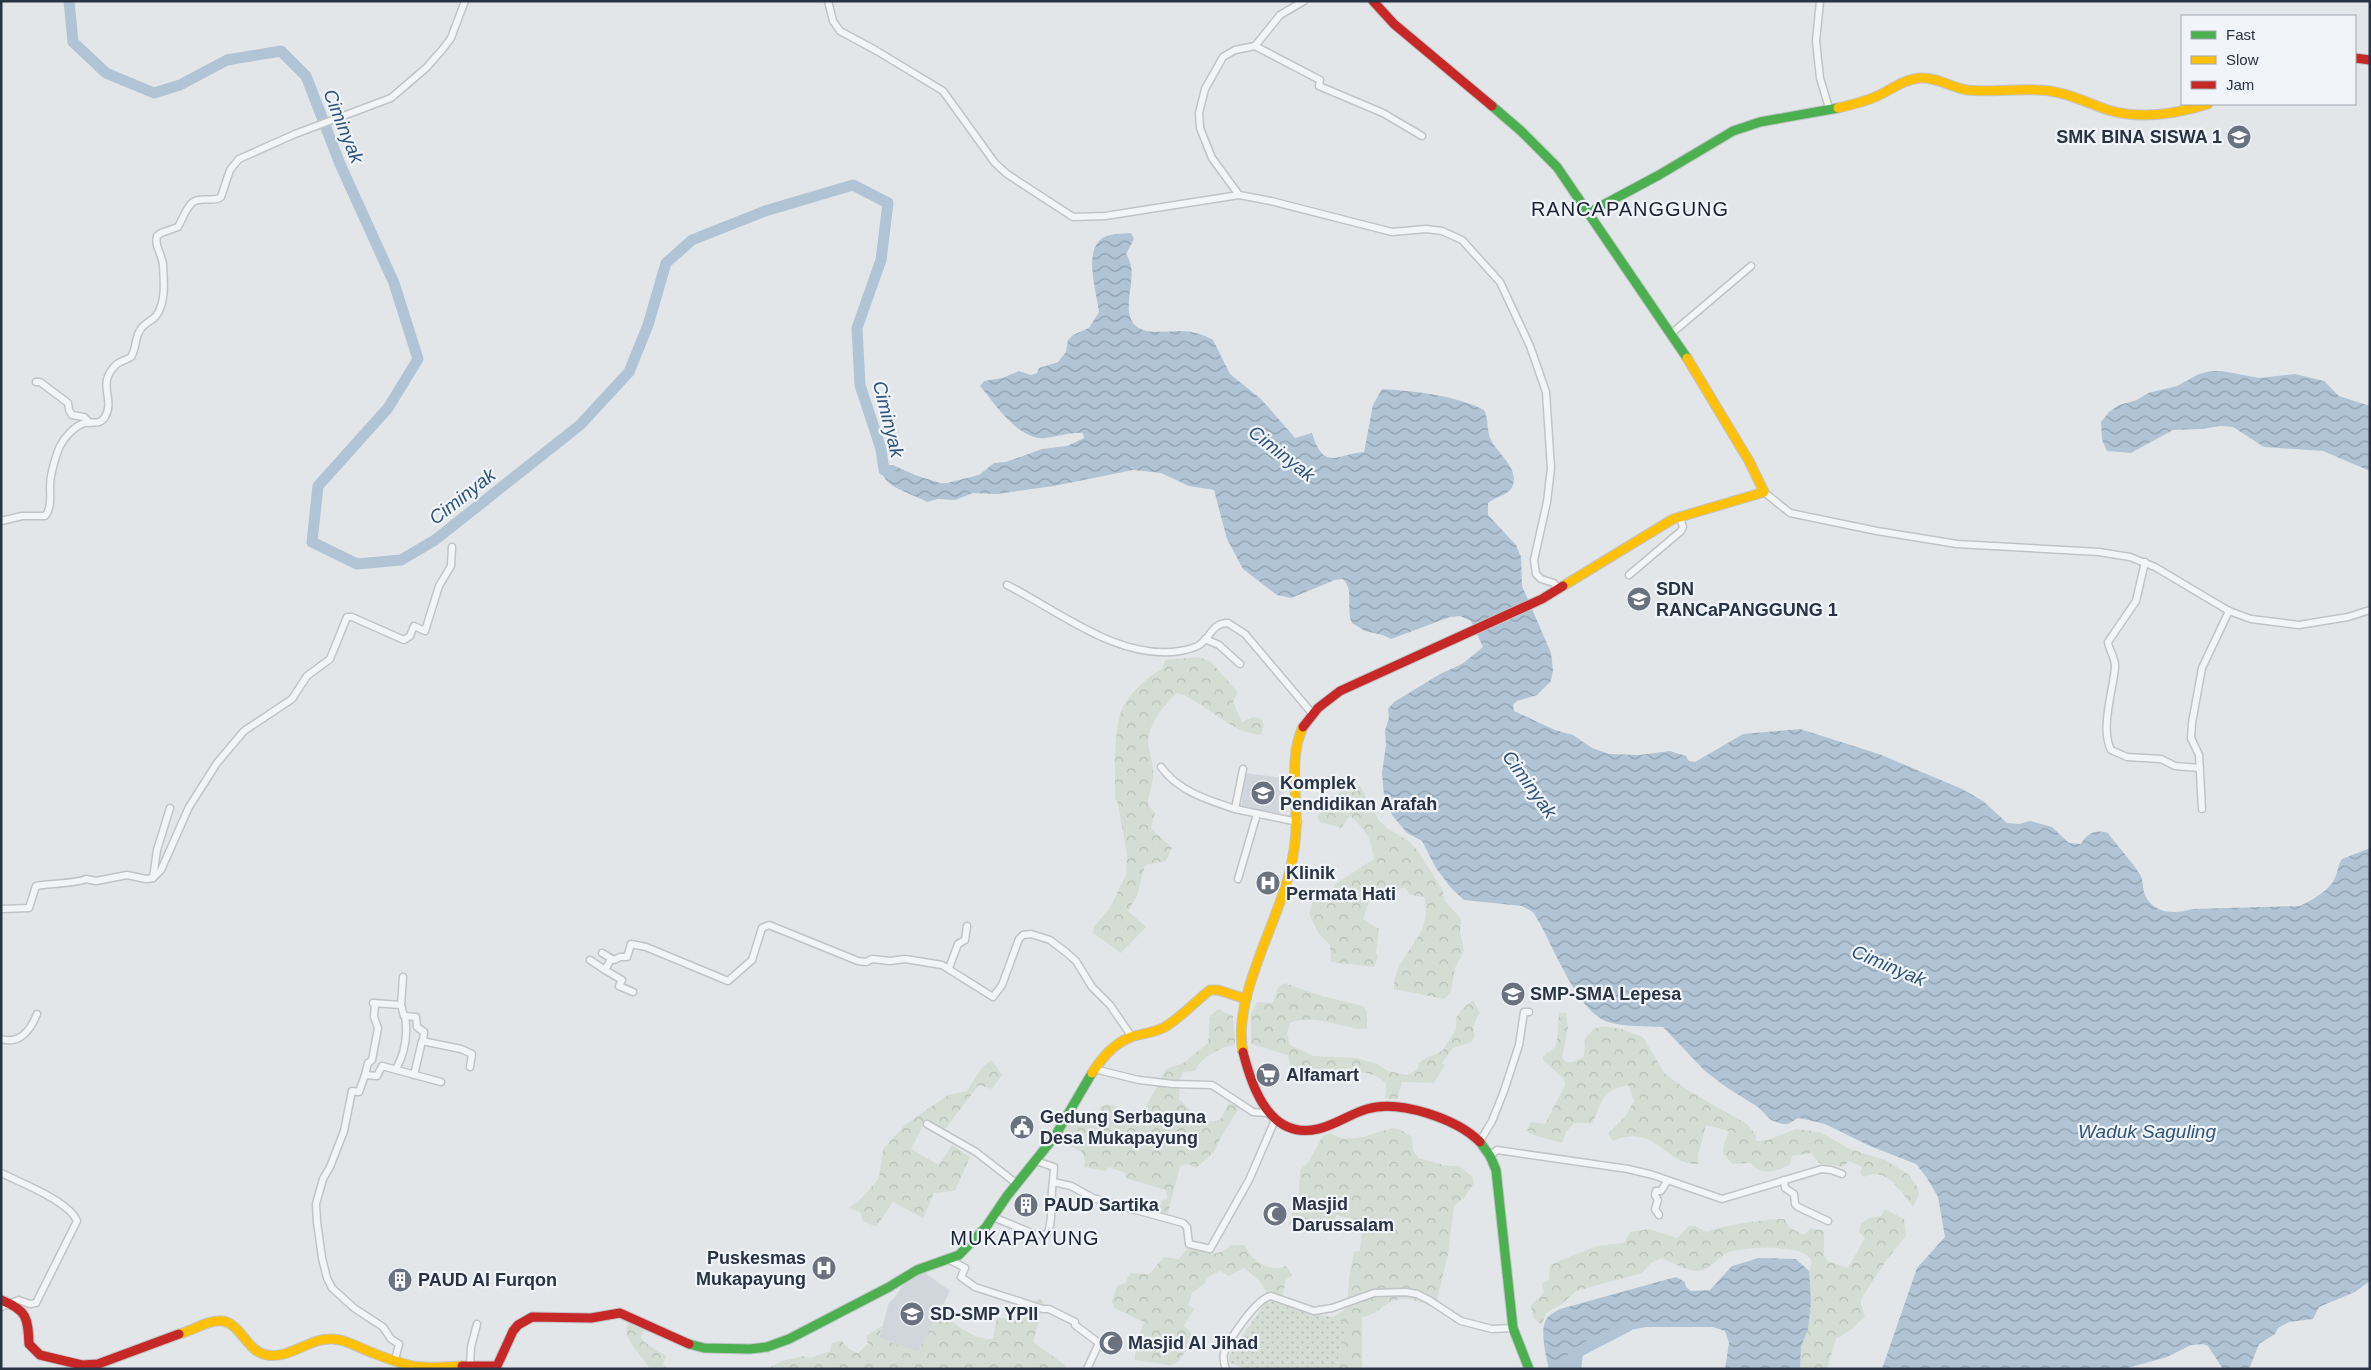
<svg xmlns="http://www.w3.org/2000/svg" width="2371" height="1370" font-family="Arial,sans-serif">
	<defs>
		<pattern id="grass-dots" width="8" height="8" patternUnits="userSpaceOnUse" patternTransform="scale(1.25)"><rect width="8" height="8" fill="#d4ddd4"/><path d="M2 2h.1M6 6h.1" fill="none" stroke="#b6beb7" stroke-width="1.8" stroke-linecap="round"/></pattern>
		<pattern id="forest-crowns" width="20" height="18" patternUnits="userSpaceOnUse" patternTransform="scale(1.25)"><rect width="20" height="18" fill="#d4ddd4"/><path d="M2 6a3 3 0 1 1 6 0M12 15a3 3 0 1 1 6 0" fill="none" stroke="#b6beb7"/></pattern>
		<pattern id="water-waves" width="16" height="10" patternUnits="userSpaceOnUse" patternTransform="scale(1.25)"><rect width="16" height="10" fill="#b0c4d5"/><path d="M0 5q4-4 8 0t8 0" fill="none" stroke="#8fa0ae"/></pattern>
	</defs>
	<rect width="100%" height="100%" fill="#e3e6e9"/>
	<g fill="#d1d6dc">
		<polygon points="1245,773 1285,778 1281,813 1241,809"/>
		<polygon points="921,1270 950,1291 918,1352 879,1338 889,1303 896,1296 907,1279"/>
	</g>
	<polygon fill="url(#grass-dots)" points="1267,1300 1314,1314 1333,1317 1348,1325 1335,1369 1244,1369 1229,1362 1229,1356"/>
	<g fill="url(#forest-crowns)">
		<path d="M1199,657l12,5 27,30 -5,10 9,20 11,-5 7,1 4,6 -3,11c-31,-2 -53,-32 -84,-42 -12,10 -30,34 -29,50 1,11 7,24 5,35 -1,10 -5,17 -5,27l7,8 -4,15 21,20 -6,13 -21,4 -8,31 -9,15 18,16 -25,26 -28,-20 1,-7 16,-18 16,-33 1,-20 -9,-51 -3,-6c0,-22 -2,-75 9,-93 9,-16 24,-28 39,-37l2,-8z"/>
		<path d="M1354,783l6,3 18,33 9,9 22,13 8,9 25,39 3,12 16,18 -1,13 4,19 -9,17 -4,24 -7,7 -50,-10c0,-37 41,-51 30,-92l-14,-2 -5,-8 -35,12 -7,20 16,10 -3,24 2,3 -4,11 -43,-5 -1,-17 -11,-11 -10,-20 4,-14h9l16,-18 36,-23c-2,-20 -9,-30 -24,-43l-9,12 -21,-6 -3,-5 13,-18z"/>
		<path d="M1285,983l37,13 41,10 4,6v16l-6,1c-21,-2 -51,-16 -71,-6l-3,10 3,12 24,11 43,2 20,6 11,7 19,4 11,-6 1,-6 5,-4 18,-8 14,-21v-12l6,-9 11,-9 7,13c-5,8 -9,14 -5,23l-4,6 -18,6 -11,15 3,2 -11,18 -32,-1 -5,18 -12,-2 1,-14c-14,-16 -34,-11 -52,-11 -15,0 -30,-4 -44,-6l-2,-12 -37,-11v-30l6,-12 16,1 5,-16z"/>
		<path d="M1218,1009l15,7 2,28c-16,5 -32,11 -40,27l-12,1 -3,8 -1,19c8,8 30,31 42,19 3,-3 5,-11 7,-15l8,3 2,4 -16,25 -8,17 -18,16 -8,-4 -8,2 -12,47 -8,1 -2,-2 4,-12 5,-1 -1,-9 -41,-12v-5l-16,-6 -3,4 -22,-4 1,-6 -3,-9 -23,-12 15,-24 20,10 7,-6 2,-7 -4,-5c10,-9 24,3 36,5l11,-6 20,-38 17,-6 25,-20 2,-27z"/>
		<path d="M1559,1013h7l2,15 -6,30 5,4h6l11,-5 1,-19 9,-9 8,-3 19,3 22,8 22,37 24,17 58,33 9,11v6l12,-1 28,-11 24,3 30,17 35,11 23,14 10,14 1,7 -6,12c-12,-15 -27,-42 -49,-30l-4,-4 2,-6 -13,-6 -7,6 -23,-4 -8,-10 -19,3 -2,8c-12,8 -31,12 -39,-1l-19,1 -9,-11 1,-9 5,-13 -23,-6 -8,31 1,8c-34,2 -44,-42 -86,-23l-5,-7 18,-19 8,-14 -6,-16c-30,7 -23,15 -36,38h-18l-8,9 -4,11 -32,-9 -3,-4 4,-8 14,2 20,-39 -1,-6 -21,-19v-3l12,-10 2,-6z"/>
		<polygon points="991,1060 1002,1075 992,1089 979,1085 945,1129 926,1120 911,1149 939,1165 952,1145 970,1157 955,1191 934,1193 923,1218 893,1202 876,1227 863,1221 860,1212 848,1208 859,1201 879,1178 883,1149 905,1125 948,1095 967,1091 981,1069"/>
		<path d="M1392,1128l7,1 13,8 1,13 5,8 30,8h11l14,11 1,6 -10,15 -10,8 -6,48 -13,54c-13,-5 -28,-13 -42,-7 -13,5 -14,13 -31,16v52h-27l13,-44 -15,-8 14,-9 2,-30 5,-26 6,-1 2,-21 -4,-9 -21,-6 -5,10 -22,-7 -16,11 -4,-4v-5l9,-26 1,-24 9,-9 14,-25 8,-3c17,13 43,0 61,-5z"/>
		<path d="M1885,1209l19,10 2,17 -20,25 -25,38v6l4,11 -13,13 -16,10 -9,30h-27l1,-22 7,-19 1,-57c2,-4 4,-10 0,-14 -12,-13 -67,-10 -82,-4 -10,4 -18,18 -29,18 -11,1 -26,-9 -36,-13l-11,5 -9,10 -66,18 -14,13 -16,9 -4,11c-10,-3 -10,-11 -11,-19l13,-12 -2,-10 7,-3 1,-15 47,-19 27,-3 6,-11 19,-3 28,9 12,-12h6l11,6c13,-6 64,-14 78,-13l6,9 14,7 7,-7 13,3v25l4,5 20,7 17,-30 -6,-6 2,-9 9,-5 11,-2z"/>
		<path d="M1231,1245h14c3,11 17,22 28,23 4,1 9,-1 13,-2l6,9 -6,5 -5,23 -14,-3c0,-16 -12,-23 -23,-32l-15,8 -9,-5 -14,7 -1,5 -13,10 -4,12 6,4 -10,17 11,11 -17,25 -8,3 -35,-5 1,-16 8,-22 -30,-14 -2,-7 5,-15 8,-3 5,-10 19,1 15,-17 15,2 9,-12c16,5 30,12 43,-2z"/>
		<path d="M1039,1299l5,3 -11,40 32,23 -1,4h-298l16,-8 21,-5 7,2 20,-7 2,-8 9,-3 8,9 9,4 10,-9 -2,-8 16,-10 -3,12 39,14 26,-49 11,7 -2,12c11,9 26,18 40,17l4,-21 19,1 5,-11z"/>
		<path d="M630,1322l15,6 -4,9 3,5 22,14 -3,8 5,5h-18c-6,-12 -33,-34 -20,-47z"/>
	</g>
	<g fill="url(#water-waves)">
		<path d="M1131,233l3,6 -8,15c12,18 1,36 3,57 3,27 31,20 51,20 11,0 23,3 33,9l17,34 31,25 34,39 17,-5c12,39 25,21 52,19l9,-47 9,-16c32,2 73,6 102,21 5,9 2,21 7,30 7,14 27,27 22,45 -3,10 -18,12 -25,18v12l28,30 5,12 1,29 29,67 2,17 -2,11 -14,14 -20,6 -4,4 1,6 41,19 18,5 19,13 17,6 30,1 31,-4 16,5 3,5 6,1 48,-28 57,-5 79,25 83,35 21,12 24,22 12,1 11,-3 22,6 17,16 12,1c6,-11 15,-15 27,-11 10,14 22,26 31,40 5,6 3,15 6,22 9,20 31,19 47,14l108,-3c12,-6 29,-15 35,-28 3,-7 3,-13 7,-19l28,-11v433l-15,11 -36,15 -6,12 -24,3 -11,6 -3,6 -16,10 -10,25h-26l-15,-23 -5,-2 -12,1 -24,12 -43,12h-242l35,-101 28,-31 -7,-40 -11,-19 -11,-14 -46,-18 -45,-22 -21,-5 -6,-1 -10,6h-6l-11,-4 -13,-13 -32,-20 -21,-16 -42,-44c-18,-1 -38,0 -55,-5 -33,-11 -56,-82 -75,-110l-11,-6 -58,-6 -13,-12 -15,-20 -14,-27 -15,-8 -15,-18 -8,-19 -2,-23 4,-28 -1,-14 4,-14 -1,-8 6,-7 46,-28 22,-10 21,-17 -12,-26 -11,-5 -10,1 -59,22 -8,-4 -18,-4 -13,-8c-7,-14 3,-32 -9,-44l-8,1 -44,18 -14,-3 -34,-26 -16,-30 -13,-49 -25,-4 -28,-13 -28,-3 -79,16 -57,8 -24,-1 -18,7 -17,-1 -11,3c-15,-9 -44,-14 -46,-33l5,-4h7l22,10 25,8h7l32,-8 15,-12 12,-1 36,-13 25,-3 17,-8 -1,-5c-13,-1 -25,4 -38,5 -26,3 -50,-34 -65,-52l4,-5 18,-3 17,-7 12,4 6,-2 2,-5 19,-6 8,-10 2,-12 5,-5 16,-7 10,-16c-2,-19 -15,-57 1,-72 7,-7 23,-6 31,-7z"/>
		<polygon points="2211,371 2222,371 2259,378 2295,374 2324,381 2339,396 2370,406 2370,471 2323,451 2264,447 2233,427 2221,426 2201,429 2173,430 2131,453 2107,451 2102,440 2101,422 2109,412 2119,405 2137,400 2148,393 2177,386 2199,374"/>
		<path d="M1759,1258l37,1 13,12 2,31 -3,27 -7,18 -1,22h-75l4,-26 -4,-12 -12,-4h-67l-45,8 -18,19 -2,15h-32c-3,-12 -10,-41 -2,-51 3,-4 10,-7 13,-9l116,-32 9,5 1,5 5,4 19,-1 22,-24z"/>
	</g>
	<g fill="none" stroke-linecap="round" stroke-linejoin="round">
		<g stroke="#b0c4d5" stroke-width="11">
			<polyline points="69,1 73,42 106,73 154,93 180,85 227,60 281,51 306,76 340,164 394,283 418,359 388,408 318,486 312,542 357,564 401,560 435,540 580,425 629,372 648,325 666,263 692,240 765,211 853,185 888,203 881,260 857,328 860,385 881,449 884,470 893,476"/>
			<polyline points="1564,1369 1576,1353 1628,1326"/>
		</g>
		<defs>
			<g id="street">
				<polyline points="828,1 833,21 840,31 877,51 943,91 995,163 1007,174 1073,217 1105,216 1239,195 1271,201 1392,232 1426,229 1442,231 1462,240 1500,282 1530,346 1546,392 1551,468 1547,502 1534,560 1536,574 1541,579 1554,583 1558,589"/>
				<polyline points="1820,1 1816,41 1820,78 1829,108"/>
				<polyline points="1255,46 1320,80 1319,86 1383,113 1422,136"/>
				<polyline points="1239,195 1212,158 1200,128 1199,113 1205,89 1223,57 1235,50 1255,46 1280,15 1304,1"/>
				<polyline points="1672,333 1751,266"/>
				<polyline points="36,382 40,382 68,403 69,410 72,415 84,417 90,423"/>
				<polyline points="1764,492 1790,513 1877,531 1957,544 2099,552 2130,557 2155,567 2229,611 2251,619 2299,625 2348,617 2370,610"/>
				<path d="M1,521l21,-5h23c9,-10 3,-28 6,-40 2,-10 5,-21 9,-30 4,-8 15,-21 25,-23 8,-2 14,3 20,-6 11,-19 -10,-33 12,-53 4,-3 9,-4 14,-7 5,-8 4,-17 8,-25 4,-9 12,-10 17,-16 10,-13 8,-35 7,-50 0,-11 -9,-19 -6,-30l4,-3 17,-6c4,-7 9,-21 15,-25 9,-6 20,1 28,-5l9,-27 9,-11 56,-25 96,-36 35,-30 16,-18 9,-12 14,-37"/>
				<path d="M2145,562l-9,39 -28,41c1,9 8,16 7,26 -2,22 -15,61 -4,82l16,7 34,2 14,7 25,2"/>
				<polyline points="1629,575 1681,531 1683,527 1680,517"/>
				<path d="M1007,585c52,26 112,76 173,66 6,-1 14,-3 19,-6 12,-7 12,-22 29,-22l17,11 66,78"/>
				<polyline points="1205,639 1219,645 1240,664"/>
				<path d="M1161,767c17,24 47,33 74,42"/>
				<polyline points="1243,769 1235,809 1298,822"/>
				<polyline points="2202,809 2199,755 2191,738 2192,723 2202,668 2229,611"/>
				<polyline points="153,878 157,850 170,808"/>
				<polyline points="1238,879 1257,814"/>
				<path d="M1,909l28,-1 7,-22c11,-2 43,-3 50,-7l10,2 31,-6 19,4 7,-1 8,-8 28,-63 28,-44 27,-32 48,-32 15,-23 23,-17 17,-42h5l52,23 6,-4 4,-10 11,5 14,-45 12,-20 1,-19"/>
				<polyline points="602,953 614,960 620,957 627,957 631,944 646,947 728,981 752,960 762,928 769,925 858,961 866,962 872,959 890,961 905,959 942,965 993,997 1002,985 1019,939 1023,935 1031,934 1050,940 1067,953 1076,961 1092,987 1110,1005 1132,1037"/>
				<polyline points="611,959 605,970 622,980 619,986 633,992"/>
				<polyline points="590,960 605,970"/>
				<polyline points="949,968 958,944 965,940 967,926"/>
				<polyline points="373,1003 401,1005 404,1016 416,1017 417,1027 424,1032 423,1041"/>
				<polyline points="401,1005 403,977"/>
				<path d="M1,1039c19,6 30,-10 36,-25"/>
				<path d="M396,1069c9,-16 12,-34 9,-53"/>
				<polyline points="1094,1069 1139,1080 1173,1084 1212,1085 1253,1112 1267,1113"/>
				<polyline points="365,1075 368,1063 372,1060 378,1028 374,1017 375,1003"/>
				<polyline points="414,1075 422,1041 461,1049 472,1054 470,1067"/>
				<polyline points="927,1124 976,1152 1017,1184"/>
				<polyline points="1480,1141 1492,1121 1504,1091 1519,1045 1524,1012 1529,1012"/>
				<polyline points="1491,1155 1497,1150 1628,1169 1653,1175 1722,1199 1822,1169 1831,1170 1842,1174"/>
				<polyline points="1036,1161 1054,1167 1053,1182 1071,1186 1093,1198 1183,1223 1187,1227 1189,1244 1210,1249 1249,1180 1275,1120"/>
				<path d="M1,1173c20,10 68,28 76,48l-41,82 -6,1 -11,-4 -18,7"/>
				<polyline points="1784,1180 1785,1188 1794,1194 1795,1204 1798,1207 1828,1221"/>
				<polyline points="1659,1215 1655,1209 1658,1200 1655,1195 1656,1191 1661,1191 1667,1181"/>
				<path d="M993,1217l41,17 12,1c8,-8 4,-40 7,-53"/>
				<polyline points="950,1260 965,1268 961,1277 975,1287 1043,1309 1049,1309 1075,1322 1075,1325 1099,1343 1087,1369"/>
				<polyline points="395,1360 399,1344 391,1339 383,1327 354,1308 332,1288 327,1278 322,1258 317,1222 316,1204 323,1179 330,1167 344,1131 352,1091 359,1092 365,1075 377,1076 382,1066 441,1082"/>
				<polyline points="470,1367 471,1347 477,1324"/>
				<path d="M1226,1369c-2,-5 -3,-11 -2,-16 5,-14 33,-55 47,-57l43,15 18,-3 42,-15 32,-1 11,2 12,6 32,21 31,8 21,-1"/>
			</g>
			<g id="fast">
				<polyline points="1492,106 1521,131 1557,167 1687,358"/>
				<polyline points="1588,213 1659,175 1733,131 1760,122 1838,108"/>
				<polyline points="1480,1142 1490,1156 1496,1170 1513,1328 1529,1369"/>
				<polyline points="689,1344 704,1348 750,1349 767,1347 789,1339 889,1287 917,1270 959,1255 986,1227 1007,1196 1055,1136 1092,1073"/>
			</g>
			<g id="slow">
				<path d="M1838,108c13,-3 25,-6 37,-11 14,-6 29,-18 45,-19 17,-1 30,9 47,12 27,3 56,-3 83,1 20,3 38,12 58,19 33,10 68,4 100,-6"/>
				<polyline points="1563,586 1673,519 1764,492 1749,461 1687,358"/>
				<path d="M1243,1052c-11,-52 33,-126 46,-178 5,-19 8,-38 7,-57 0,-29 -6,-63 7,-90"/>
				<path d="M1092,1073c10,-15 21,-29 39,-36 12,-4 26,-4 37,-12 15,-10 28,-24 42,-35h8l28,9"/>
				<path d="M179,1334c13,-3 30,-15 44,-13 19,4 24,31 44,34 24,4 43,-18 66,-16 15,1 26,9 40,14 12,5 27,10 40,13 15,3 34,0 49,0"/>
			</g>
			<g id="jam">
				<polyline points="1373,1 1394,24 1492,106"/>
				<polyline points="2355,58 2370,60"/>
				<polyline points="1303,727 1318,708 1340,691 1542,599 1563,586"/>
				<path d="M1243,1052c9,36 27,88 75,77 17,-4 32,-15 49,-20 32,-10 90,10 113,33"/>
				<path d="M1,1300c26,10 27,18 28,44l11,11 42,10 16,-1 81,-30"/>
				<polyline points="462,1366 497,1366 513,1331 518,1325 532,1317 591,1318 620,1313 689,1344"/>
			</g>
		</defs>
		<use href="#street" stroke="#c1c4c7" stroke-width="9"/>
		<use href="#fast" stroke="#c1c4c7" stroke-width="11"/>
		<use href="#slow" stroke="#c1c4c7" stroke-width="11"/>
		<use href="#jam" stroke="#c1c4c7" stroke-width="11"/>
		<use href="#street" stroke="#f3f4f5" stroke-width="6"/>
		<use href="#fast" stroke="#4caf50" stroke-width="9"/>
		<use href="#slow" stroke="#ffc107" stroke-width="9"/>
		<use href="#jam" stroke="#c62828" stroke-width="9"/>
	</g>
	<defs>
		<symbol id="school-disc" viewBox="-11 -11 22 22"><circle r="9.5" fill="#69727e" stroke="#f1f4f8"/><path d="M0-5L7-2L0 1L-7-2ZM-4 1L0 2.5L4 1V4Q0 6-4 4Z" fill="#fff"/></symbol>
		<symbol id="hospital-disc" viewBox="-11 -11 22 22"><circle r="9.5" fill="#69727e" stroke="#f1f4f8"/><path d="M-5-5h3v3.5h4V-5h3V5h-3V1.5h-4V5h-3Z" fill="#fff"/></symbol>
		<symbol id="supermarket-disc" viewBox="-11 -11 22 22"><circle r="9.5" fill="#69727e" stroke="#f1f4f8"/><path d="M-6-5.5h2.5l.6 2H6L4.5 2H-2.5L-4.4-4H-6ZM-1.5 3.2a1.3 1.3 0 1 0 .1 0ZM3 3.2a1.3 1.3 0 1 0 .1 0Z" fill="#fff"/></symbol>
		<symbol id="civic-disc" viewBox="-11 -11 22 22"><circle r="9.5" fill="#69727e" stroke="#f1f4f8"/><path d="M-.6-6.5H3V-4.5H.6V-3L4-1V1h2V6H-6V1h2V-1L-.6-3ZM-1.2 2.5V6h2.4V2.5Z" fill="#fff"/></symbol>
		<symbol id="building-disc" viewBox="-11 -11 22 22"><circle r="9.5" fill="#69727e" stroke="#f1f4f8"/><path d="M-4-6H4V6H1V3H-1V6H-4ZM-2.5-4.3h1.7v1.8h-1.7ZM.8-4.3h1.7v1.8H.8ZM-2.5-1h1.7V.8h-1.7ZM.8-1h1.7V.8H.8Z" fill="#fff"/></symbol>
		<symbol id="mosque-disc" viewBox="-11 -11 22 22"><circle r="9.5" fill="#69727e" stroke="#f1f4f8"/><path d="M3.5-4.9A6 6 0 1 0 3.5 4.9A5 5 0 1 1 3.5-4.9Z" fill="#fff"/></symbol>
	</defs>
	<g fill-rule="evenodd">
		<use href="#school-disc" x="2225" y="123" width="28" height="28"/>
		<use href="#school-disc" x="1625" y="585" width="28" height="28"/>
		<use href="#school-disc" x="1249" y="779" width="28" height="28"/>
		<use href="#hospital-disc" x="1254" y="869" width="28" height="28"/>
		<use href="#school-disc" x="1499" y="980" width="28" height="28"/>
		<use href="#supermarket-disc" x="1254" y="1061" width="28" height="28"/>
		<use href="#civic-disc" x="1008" y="1113" width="28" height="28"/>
		<use href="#building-disc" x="1012" y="1191" width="28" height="28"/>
		<use href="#mosque-disc" x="1261" y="1200" width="28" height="28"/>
		<use href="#hospital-disc" x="810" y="1254" width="28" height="28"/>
		<use href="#building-disc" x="386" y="1266" width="28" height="28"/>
		<use href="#school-disc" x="898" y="1300" width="28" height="28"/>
		<use href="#mosque-disc" x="1097" y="1329" width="28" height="28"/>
	</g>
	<g text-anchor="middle" stroke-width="4.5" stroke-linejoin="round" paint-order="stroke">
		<g font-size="18" font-weight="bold" fill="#283344" stroke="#f1f4f8" text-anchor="start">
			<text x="2222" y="143" text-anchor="end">SMK BINA SISWA 1</text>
			<text x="1656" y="595">SDN<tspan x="1656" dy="21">RANCaPANGGUNG 1</tspan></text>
			<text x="1280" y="789">Komplek<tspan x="1280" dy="21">Pendidikan Arafah</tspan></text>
			<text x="1286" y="879">Klinik<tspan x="1286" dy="21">Permata Hati</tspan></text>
			<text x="1530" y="1000">SMP-SMA Lepesa</text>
			<text x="1286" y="1081">Alfamart</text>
			<text x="1040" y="1123">Gedung Serbaguna<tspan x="1040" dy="21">Desa Mukapayung</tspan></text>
			<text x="1292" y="1210">Masjid<tspan x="1292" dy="21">Darussalam</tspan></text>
			<text x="1044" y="1211">PAUD Sartika</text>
			<text x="806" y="1264" text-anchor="end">Puskesmas<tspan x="806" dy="21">Mukapayung</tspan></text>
			<text x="418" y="1286">PAUD Al Furqon</text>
			<text x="930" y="1320">SD-SMP YPII</text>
			<text x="1128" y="1349">Masjid Al Jihad</text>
		</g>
		<g font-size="19" font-style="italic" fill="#30547b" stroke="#f1f4f8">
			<text transform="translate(344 126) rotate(68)" y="7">Ciminyak</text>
			<text transform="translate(889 419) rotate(76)" y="7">Ciminyak</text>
			<text transform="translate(1282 453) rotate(38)" y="7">Ciminyak</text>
			<text transform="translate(462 496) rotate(-38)" y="7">Ciminyak</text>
			<text transform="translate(1530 784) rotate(54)" y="7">Ciminyak</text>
			<text transform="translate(1889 965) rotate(23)" y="7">Ciminyak</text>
			<text x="2147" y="1138">Waduk Saguling</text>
		</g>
		<g font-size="20" letter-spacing="1" fill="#1b2435" stroke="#f1f4f8">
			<text x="1630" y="216">RANCAPANGGUNG</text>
			<text x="1025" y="1245">MUKAPAYUNG</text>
		</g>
	</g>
	<rect width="2371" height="1370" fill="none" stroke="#283344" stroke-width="5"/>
	<rect x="2181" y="15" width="175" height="90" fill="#f1f4f8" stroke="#a1a7b0"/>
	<rect x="2191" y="31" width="25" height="8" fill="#4caf50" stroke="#a1a7b0"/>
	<text x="2226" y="40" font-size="15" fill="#283344">Fast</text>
	<rect x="2191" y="56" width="25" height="8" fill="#ffc107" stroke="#a1a7b0"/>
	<text x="2226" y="65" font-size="15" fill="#283344">Slow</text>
	<rect x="2191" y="81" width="25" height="8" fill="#c62828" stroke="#a1a7b0"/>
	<text x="2226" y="90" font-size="15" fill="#283344">Jam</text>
</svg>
